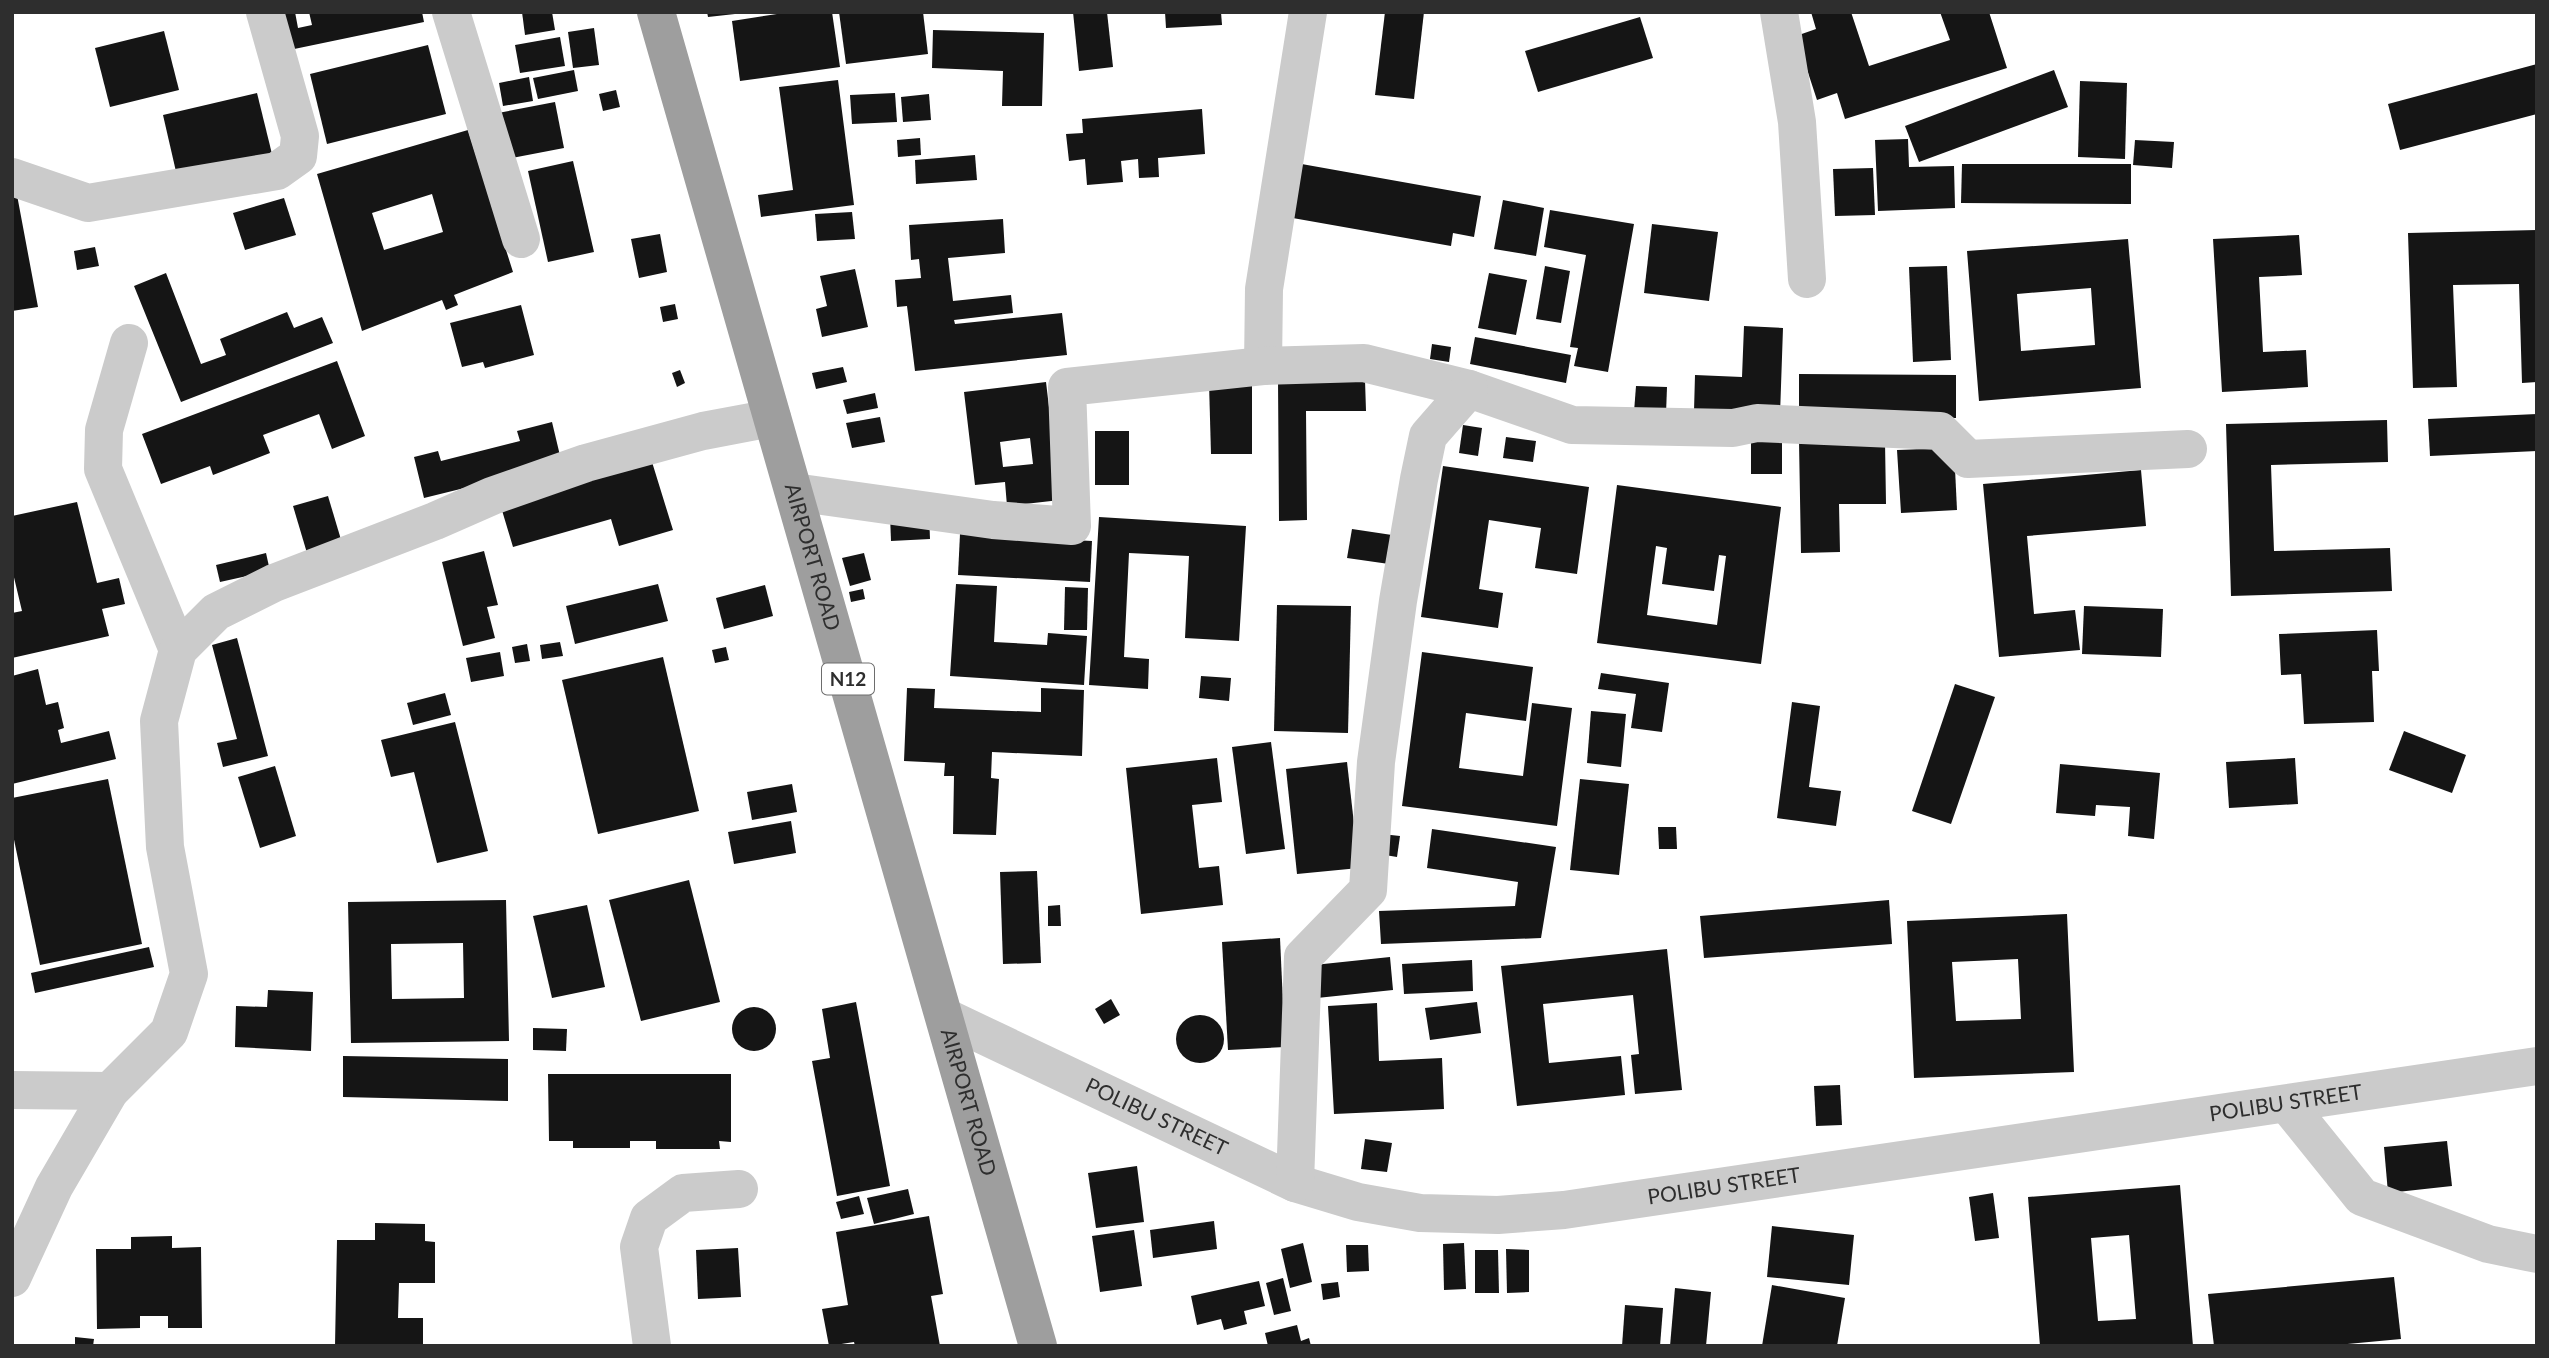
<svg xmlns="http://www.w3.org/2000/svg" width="2549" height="1358" font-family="Lato,sans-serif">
	<rect width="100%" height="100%" fill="#fff"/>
	<g fill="#151515" fill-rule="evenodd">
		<polygon points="266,12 295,12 298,28 312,25 309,12 422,12 424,22 275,53"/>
		<polygon points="522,12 552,12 555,30 525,35"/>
		<polygon points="707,12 735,12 735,14 708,17"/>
		<polygon points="790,12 832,12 840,67 740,81 732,21"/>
		<polygon points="839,12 923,12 928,54 846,64"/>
		<polygon points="1073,12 1107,12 1113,67 1079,71"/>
		<polygon points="1165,12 1221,12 1222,25 1166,28"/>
		<polygon points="1385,12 1424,12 1414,99 1375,95"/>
		<polygon points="1811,12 1851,12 1869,66 1950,40 1940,12 1989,12 2007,68 1845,119 1837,93 1817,100 1796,36 1816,29"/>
		<polygon points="1640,17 1653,58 1538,92 1525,51"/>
		<polygon points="594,28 599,65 573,68 568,32"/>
		<polygon points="933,30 1044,33 1042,106 1002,106 1003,71 932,68"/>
		<polygon points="164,31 179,90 110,107 95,48"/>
		<polygon points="560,37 565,66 520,73 515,45"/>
		<polygon points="428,45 446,114 327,144 310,74"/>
		<polygon points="2537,64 2537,114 2400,150 2388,104"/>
		<polygon points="574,70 578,91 538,99 533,78"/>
		<polygon points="2054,70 2068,107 1919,162 1905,126"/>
		<polygon points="529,77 533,101 503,106 499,83"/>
		<polygon points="838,80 854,205 761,217 758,195 793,190 779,87"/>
		<polygon points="2080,81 2127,83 2125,159 2078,157"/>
		<polygon points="616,90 620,107 603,111 599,94"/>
		<polygon points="257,93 272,154 177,176 163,115"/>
		<polygon points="895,93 897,122 852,124 850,95"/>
		<polygon points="929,94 931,120 903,122 901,97"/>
		<polygon points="555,102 564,148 502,160 493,114"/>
		<polygon points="1202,109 1205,154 1158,158 1159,177 1139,178 1138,159 1121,161 1123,182 1087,185 1085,159 1069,161 1066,134 1083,133 1082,119"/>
		<path d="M468,130l45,142 -59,23 4,10 -12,5 -4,-10 -80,31 -45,-157zM432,194l11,38 -59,18 -12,-37z"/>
		<polygon points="920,138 921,155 898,157 897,140"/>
		<polygon points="1908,139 1909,167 1954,166 1955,208 1878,211 1875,140"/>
		<polygon points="2135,140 2174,142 2172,168 2133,165"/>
		<polygon points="975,155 977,180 916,184 915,160"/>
		<polygon points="573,161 594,252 548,262 528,171"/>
		<polygon points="1296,163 1481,196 1474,237 1453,233 1451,246 1287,217"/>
		<polygon points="1962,164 2131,164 2131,204 1961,203"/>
		<polygon points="1873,168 1875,215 1835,216 1833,169"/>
		<polygon points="17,195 38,307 12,311 12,196"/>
		<polygon points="284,198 296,235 245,250 233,213"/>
		<polygon points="1503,200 1544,208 1536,256 1494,249"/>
		<polygon points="1550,210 1634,224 1608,372 1574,366 1578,348 1570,347 1586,255 1544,247"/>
		<polygon points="852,212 855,239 817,241 815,214"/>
		<polygon points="1003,219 1005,253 948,258 953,301 1011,295 1013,313 954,320 955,324 1062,313 1067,355 915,371 907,306 897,307 895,280 921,278 919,259 911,260 909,225"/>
		<polygon points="1652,224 1718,232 1709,301 1644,293"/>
		<polygon points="2537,230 2537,382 2522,383 2519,284 2453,285 2457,387 2413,388 2408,233"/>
		<polygon points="660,234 667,272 639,278 631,239"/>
		<polygon points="2299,235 2302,275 2259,277 2263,352 2306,350 2308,387 2222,392 2213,239"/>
		<path d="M2128,239l13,149 -162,13 -12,-150zM2091,288l4,57 -74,6 -4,-57z"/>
		<polygon points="95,247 99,266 77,270 74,251"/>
		<polygon points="1545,266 1570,271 1561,323 1536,319"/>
		<polygon points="1947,266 1951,360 1913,362 1909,267"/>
		<polygon points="855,269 868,327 822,337 816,309 827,306 820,276"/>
		<polygon points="166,273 201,364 226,355 220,339 287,312 294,328 322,317 333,343 181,402 134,286"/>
		<polygon points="1489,273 1527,280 1516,335 1478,328"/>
		<polygon points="675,304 678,319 663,322 660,307"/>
		<polygon points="521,305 534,355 485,368 483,362 462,367 450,323"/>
		<polygon points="1744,326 1783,328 1780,415 1694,411 1695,375 1742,377"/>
		<polygon points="1475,337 1571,355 1566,383 1470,364"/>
		<polygon points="1432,344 1451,347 1449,362 1430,359"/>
		<polygon points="337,361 365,436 332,449 319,414 263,435 270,453 213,475 210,466 161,484 142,434"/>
		<polygon points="843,367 847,382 816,389 812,373"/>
		<polygon points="680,370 685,383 677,387 672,373"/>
		<polygon points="1799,374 1956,375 1956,418 1799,417"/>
		<polygon points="1278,380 1365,380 1366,411 1306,411 1307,520 1279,521"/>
		<path d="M1046,382l14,118 -53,6 -2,-24 -30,3 -11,-93zM1030,438l3,26 -30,3 -3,-25z"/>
		<polygon points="1209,383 1252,383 1252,454 1211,454"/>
		<polygon points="1636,386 1667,387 1666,414 1634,412"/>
		<polygon points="875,393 878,408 847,414 843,400"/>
		<polygon points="2537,414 2537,451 2430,456 2428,419"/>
		<polygon points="880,417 885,442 852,448 846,423"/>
		<polygon points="2387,420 2388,462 2271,465 2274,551 2390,548 2392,591 2231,596 2226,424"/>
		<polygon points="552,422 562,464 424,498 414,457 438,451 441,461 520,441 517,431"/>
		<polygon points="1463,425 1482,428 1478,456 1459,453"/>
		<rect x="1095" y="431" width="34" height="54"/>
		<rect x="1751" y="434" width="31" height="40"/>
		<polygon points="1506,437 1536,441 1533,462 1503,458"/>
		<polygon points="1885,441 1886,504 1839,504 1840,552 1801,553 1799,442"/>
		<polygon points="1954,448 1957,510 1901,513 1897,450"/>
		<polygon points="652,462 673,530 619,546 611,519 513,547 501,507"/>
		<polygon points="1443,466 1589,487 1577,574 1535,568 1541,528 1489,520 1479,589 1503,593 1498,628 1421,617"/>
		<polygon points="2141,470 2146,526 2027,536 2034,614 2075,610 2080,650 1999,657 1983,484"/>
		<path d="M1617,485l164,22 -20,157 -164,-21zM1656,546l11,2 -5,36 52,7 5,-36 7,1 -9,69 -70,-10z"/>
		<polygon points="328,496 342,543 307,553 293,506"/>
		<polygon points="77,502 97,583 119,578 125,604 102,609 109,636 12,658 12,613 22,611 12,569 12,516"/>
		<polygon points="929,514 930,539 891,541 890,515"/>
		<polygon points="1099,517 1246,526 1239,641 1185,638 1189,556 1129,553 1124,657 1149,659 1148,689 1089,685"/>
		<polygon points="1352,529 1392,535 1389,564 1347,558"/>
		<polygon points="960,534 1092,541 1090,582 958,575"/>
		<polygon points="484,551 498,605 487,607 495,638 463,646 442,562"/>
		<polygon points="266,553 270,571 220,582 216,565"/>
		<polygon points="864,553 871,580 850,586 842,558"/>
		<polygon points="658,584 668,621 575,644 566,606"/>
		<polygon points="956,584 997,586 994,642 1047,645 1048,633 1087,636 1084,685 950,676"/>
		<polygon points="765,585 773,616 724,629 716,598"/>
		<polygon points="1065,587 1088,588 1087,630 1064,630"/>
		<polygon points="863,589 865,599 851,602 849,592"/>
		<polygon points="1277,605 1351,606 1348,733 1274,731"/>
		<polygon points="2084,606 2163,609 2161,657 2082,654"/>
		<polygon points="2377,630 2379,671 2372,671 2374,722 2304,724 2301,674 2281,675 2279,634"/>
		<polygon points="237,638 268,756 223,767 217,743 237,739 212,645"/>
		<polygon points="560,642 563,656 542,659 540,645"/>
		<polygon points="527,644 530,661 515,663 512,647"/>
		<polygon points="726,647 729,660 715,663 712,650"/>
		<polygon points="500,652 504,676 471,682 466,658"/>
		<polygon points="1422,652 1533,667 1526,721 1466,713 1459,768 1523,776 1532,703 1572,708 1557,826 1402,806"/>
		<polygon points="663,657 699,811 598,834 562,680"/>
		<polygon points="38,669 46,705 58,702 64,728 58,730 61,743 109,731 116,759 12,784 12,676"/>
		<polygon points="1601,673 1669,683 1662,732 1631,728 1636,694 1598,689"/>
		<polygon points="1201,676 1231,678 1229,701 1199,698"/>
		<polygon points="1955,684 1995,697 1951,824 1912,811"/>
		<polygon points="907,688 935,689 934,708 1041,712 1041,688 1084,690 1082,756 992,752 991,778 999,779 996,835 953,834 954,776 944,776 945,763 904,761"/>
		<polygon points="445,693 451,715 413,725 407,703"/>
		<polygon points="1792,702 1820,706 1809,787 1841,791 1836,826 1777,818"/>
		<polygon points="1591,711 1626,714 1621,767 1587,763"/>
		<polygon points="455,722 488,851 437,863 414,772 391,777 381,740"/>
		<polygon points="2404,731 2466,755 2452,793 2389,770"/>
		<polygon points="1271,742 1285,849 1246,854 1232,747"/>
		<polygon points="1217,758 1222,802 1192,805 1199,868 1219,866 1223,905 1141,914 1126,768"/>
		<polygon points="2295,758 2298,804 2229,808 2226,762"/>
		<polygon points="1347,762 1359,868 1297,874 1286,769"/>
		<polygon points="2060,764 2160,773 2154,839 2128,836 2130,807 2096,805 2095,816 2056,813"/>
		<polygon points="275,766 296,836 260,848 238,777"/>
		<polygon points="108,779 142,944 40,965 12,830 12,798"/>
		<polygon points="1580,779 1629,784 1619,875 1570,870"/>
		<polygon points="792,784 797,812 752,820 747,792"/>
		<polygon points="791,821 796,853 734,864 728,832"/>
		<polygon points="1658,827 1676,827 1677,849 1659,849"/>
		<polygon points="1432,829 1556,847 1541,938 1381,944 1379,911 1515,906 1518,882 1427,868"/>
		<polygon points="1382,834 1400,836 1397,857 1379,854"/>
		<polygon points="1037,871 1041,963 1003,964 1000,872"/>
		<polygon points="689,880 720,1002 641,1021 609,900"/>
		<path d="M506,900l3,141 -158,2 -3,-141zM463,943l1,55 -72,1 -1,-55z"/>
		<polygon points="1889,900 1892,944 1704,958 1700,916"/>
		<polygon points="587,905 605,987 552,998 533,916"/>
		<polygon points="1060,905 1061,926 1048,926 1048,906"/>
		<path d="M2067,914l7,158 -160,6 -7,-157zM2018,959l3,60 -65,2 -4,-59z"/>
		<polygon points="1280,938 1285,1047 1228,1050 1222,942"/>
		<polygon points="149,947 154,967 35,993 31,973"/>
		<polygon points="1667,949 1682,1090 1635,1094 1631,1055 1639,1054 1633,995 1543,1004 1549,1063 1621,1056 1625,1095 1517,1106 1501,966"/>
		<polygon points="1390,957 1393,990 1317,998 1314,965"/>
		<polygon points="1472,960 1473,991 1404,994 1402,964"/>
		<polygon points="268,990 313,992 311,1051 235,1047 236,1006 267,1007"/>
		<polygon points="1111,999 1120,1015 1104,1024 1095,1009"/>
		<polygon points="856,1002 890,1186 837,1196 812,1061 830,1058 822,1009"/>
		<polygon points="1477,1002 1481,1033 1430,1040 1425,1008"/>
		<polygon points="1377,1003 1379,1061 1442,1058 1444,1109 1334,1114 1328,1006"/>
		<circle cx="754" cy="1029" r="22"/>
		<circle cx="1200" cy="1039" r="24"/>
		<polygon points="533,1028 567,1029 566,1051 533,1050"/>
		<polygon points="343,1056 508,1059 508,1101 343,1097"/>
		<polygon points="548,1074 731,1074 731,1142 719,1141 720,1149 656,1149 656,1141 630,1141 630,1148 573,1148 573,1141 549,1141"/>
		<polygon points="1840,1085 1842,1125 1816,1126 1814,1086"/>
		<polygon points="1365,1139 1392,1143 1387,1172 1361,1169"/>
		<polygon points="2447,1141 2452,1186 2388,1193 2384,1147"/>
		<polygon points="1137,1166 1144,1222 1096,1228 1088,1173"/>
		<path d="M2180,1185l13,161h-153l-12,-149zM2129,1235l7,84 -38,2 -7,-83z"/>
		<polygon points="908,1189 914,1214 874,1224 867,1198"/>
		<polygon points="1993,1193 1999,1238 1975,1241 1969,1197"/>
		<polygon points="859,1196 864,1214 841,1219 836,1202"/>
		<polygon points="929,1216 943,1294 931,1296 940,1346 855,1346 854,1342 829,1346 822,1309 848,1305 836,1232"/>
		<polygon points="1214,1221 1217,1249 1153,1258 1150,1230"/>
		<polygon points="375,1223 425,1224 425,1241 435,1242 435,1283 399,1283 398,1318 423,1318 423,1346 335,1346 337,1240 375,1240"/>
		<polygon points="1772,1226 1854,1235 1849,1285 1767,1277"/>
		<polygon points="1134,1230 1142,1286 1100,1292 1092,1236"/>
		<polygon points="172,1236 172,1248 201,1247 202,1328 168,1328 168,1316 140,1316 140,1328 97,1329 96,1249 131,1249 131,1237"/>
		<polygon points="1303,1243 1312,1282 1290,1288 1281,1249"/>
		<polygon points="1464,1243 1466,1289 1444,1290 1443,1244"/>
		<polygon points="1346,1245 1368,1245 1369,1271 1347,1272"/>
		<polygon points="738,1248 741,1297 698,1299 696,1250"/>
		<polygon points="1506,1249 1529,1250 1529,1292 1507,1293"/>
		<polygon points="1475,1250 1498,1250 1499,1293 1475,1293"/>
		<polygon points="2394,1277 2401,1339 2326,1346 2214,1346 2208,1294"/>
		<polygon points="1283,1278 1291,1311 1274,1315 1266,1283"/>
		<polygon points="1259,1281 1265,1306 1244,1311 1247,1324 1224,1330 1221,1319 1197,1325 1191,1296"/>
		<polygon points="1338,1282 1340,1297 1323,1300 1321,1284"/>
		<polygon points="1772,1285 1845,1298 1837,1346 1762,1346"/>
		<polygon points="1675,1288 1711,1292 1706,1346 1670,1346"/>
		<polygon points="1625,1305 1663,1308 1660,1346 1622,1346"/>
		<polygon points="1297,1325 1301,1341 1309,1338 1311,1346 1268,1346 1265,1333"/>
		<polygon points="75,1337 94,1339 93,1346 75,1346"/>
	</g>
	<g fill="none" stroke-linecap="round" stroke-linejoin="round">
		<g stroke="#cbcbcb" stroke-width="38">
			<polyline points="451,12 521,239"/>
			<polyline points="1779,12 1797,122 1807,279"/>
			<polyline points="12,177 88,203 277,171 298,156 300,136 265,12"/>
			<polyline points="129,343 104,430 103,469 178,650"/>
			<polyline points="1263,366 1264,289 1308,12"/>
			<polyline points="794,492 993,520 1072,526 1067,387 1263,366 1364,363 1469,389 1572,425 1733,428 1757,423 1940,431 1968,459 2188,449"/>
			<path id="s1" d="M945,1017l350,166 63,19 62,11 78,2 66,-5 973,-144"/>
			<polyline points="12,1090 110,1091"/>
			<polyline points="2287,1104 2362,1197 2488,1244 2537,1254"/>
			<polyline points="1295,1183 1303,957 1368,890 1376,762 1398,601 1419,479 1428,436 1469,389"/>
			<polyline points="12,1278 54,1187 110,1091 169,1032 189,974 165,847 159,721 178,650 216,612 274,583 435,521 492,496 586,463 703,431 772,418"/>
			<polyline points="652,1346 639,1247 649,1218 683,1193 739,1189"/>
		</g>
		<path stroke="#9e9e9e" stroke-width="38" id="s2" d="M656,12l382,1334"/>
	</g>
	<g text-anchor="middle" stroke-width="7" stroke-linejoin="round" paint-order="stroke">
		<rect fill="#fff" stroke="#6d6d6d" stroke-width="2" x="822" y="663.5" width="52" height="31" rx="5"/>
		<g font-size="19" font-weight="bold" fill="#2e2e2e">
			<text x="848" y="686">N12</text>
		</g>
		<g font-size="21" fill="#2e2e2e" stroke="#fff">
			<text dy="7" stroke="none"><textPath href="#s2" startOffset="567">AIRPORT ROAD</textPath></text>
			<text dy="7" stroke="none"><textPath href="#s2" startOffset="1134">AIRPORT ROAD</textPath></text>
			<text dy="7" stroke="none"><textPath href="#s1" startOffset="1390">POLIBU STREET</textPath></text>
			<text dy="7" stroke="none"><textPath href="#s1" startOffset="234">POLIBU STREET</textPath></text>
			<text dy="7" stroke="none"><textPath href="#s1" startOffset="822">POLIBU STREET</textPath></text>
		</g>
	</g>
	<rect width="2549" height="1358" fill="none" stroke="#2e2e2e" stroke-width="28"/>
</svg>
